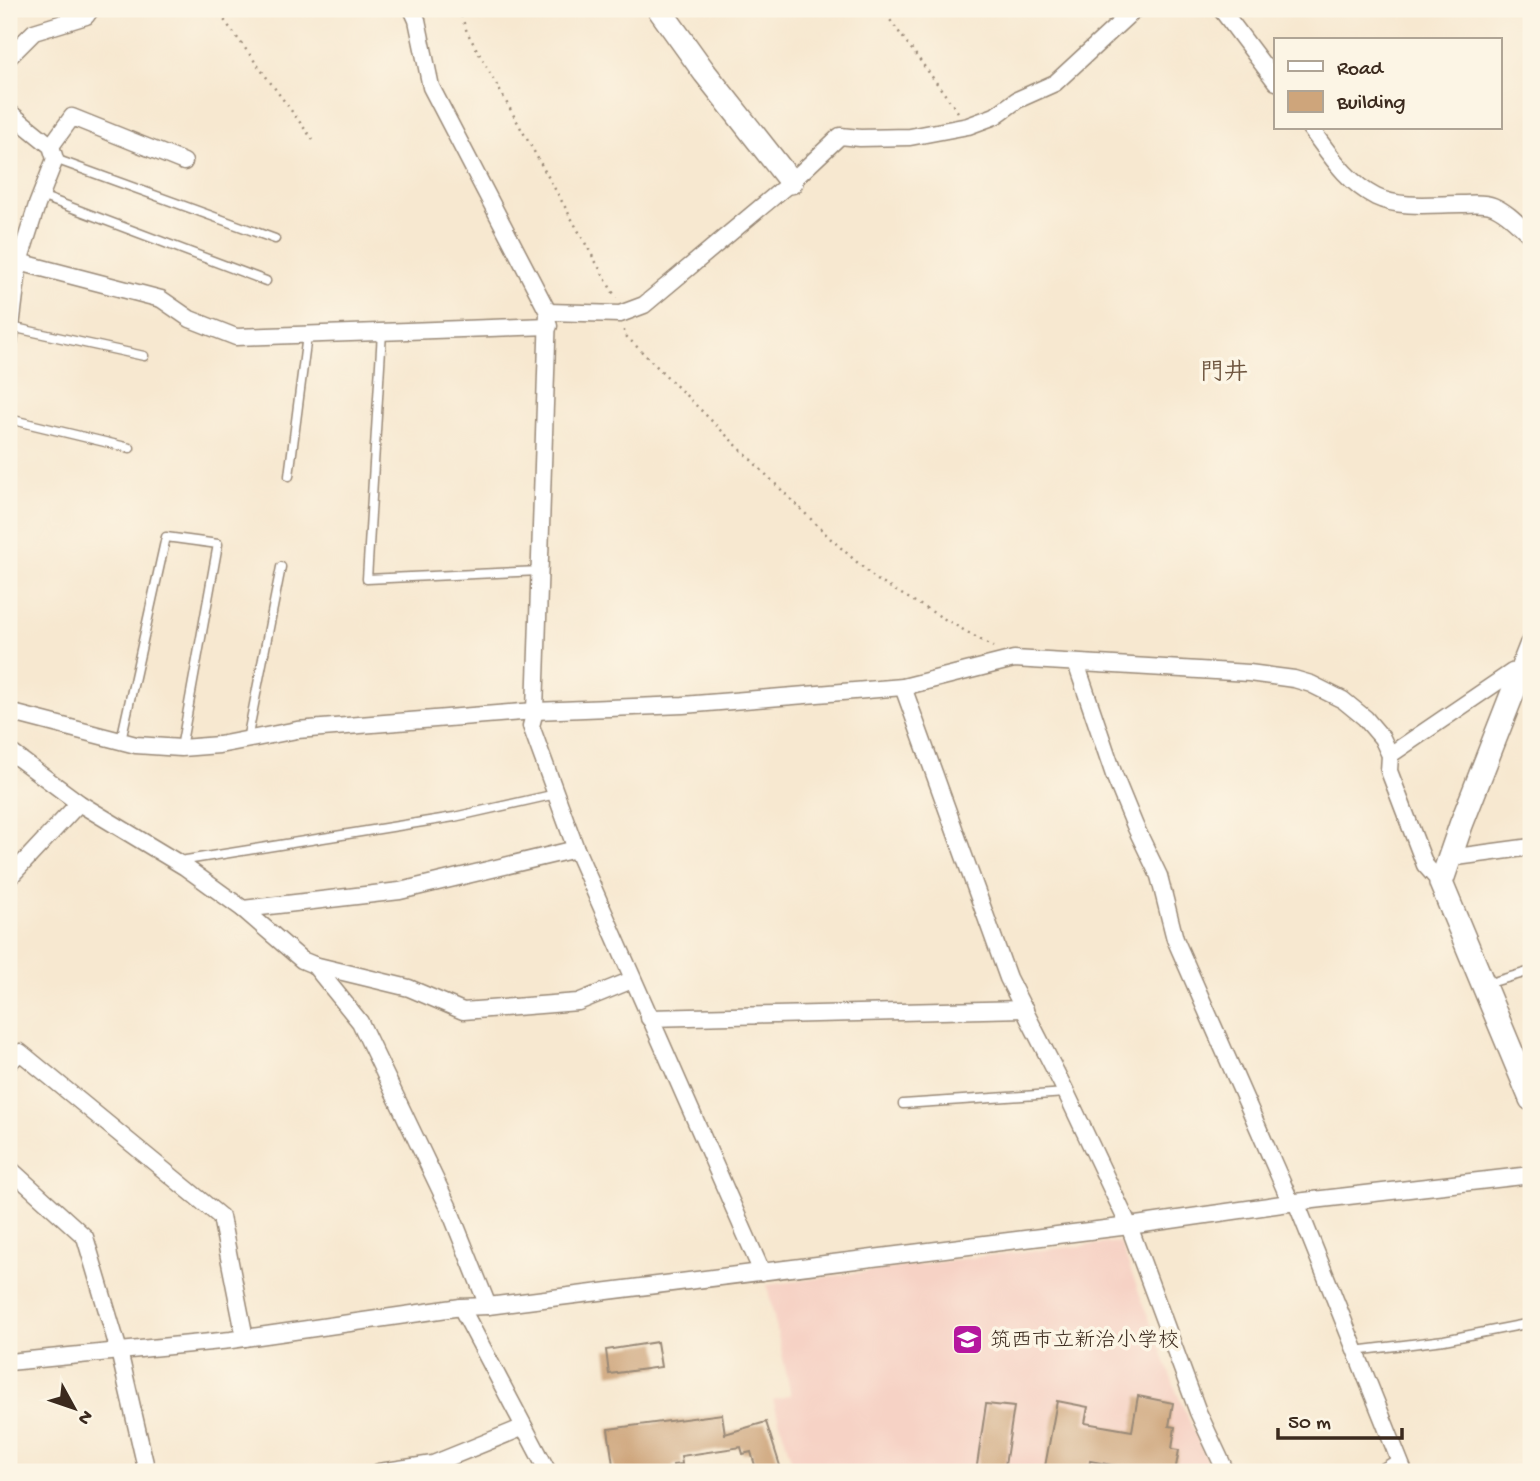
<svg xmlns="http://www.w3.org/2000/svg" width="1540" height="1481" font-family="'Gochi Hand','Klee One',sans-serif">
	<rect width="100%" height="100%" fill="#fcf5e5"/>
	<filter id="ink" filterUnits="userSpaceOnUse"><feTurbulence type="fractalNoise" baseFrequency=".0143" numOctaves="2"/><feDisplacementMap in="SourceGraphic" scale="14" xChannelSelector="R" yChannelSelector="G"/><feConvolveMatrix kernelMatrix="1 2 1 2 8 2 1 2 1" color-interpolation-filters="sRGB"/></filter>
	<filter id="wash" filterUnits="userSpaceOnUse"><feTurbulence type="fractalNoise" baseFrequency=".00686" numOctaves="4" result="noise"/><feDisplacementMap in="SourceGraphic" scale="28" xChannelSelector="R" yChannelSelector="G"/><feGaussianBlur stdDeviation="1.57" result="paint"/><feColorMatrix in="noise" values="0 0 0 0 0 0 0 0 0 0 0 0 0 0 0 0 0 1.4 0 .05"/><feComposite in="paint" operator="in"/></filter>
	<g filter="url(#wash)">
		<rect width="100%" height="100%" fill="#f7e8d0"/>
		<polygon fill="#f6d2c5" points="1120,1242 1177,1393 1212,1472 795,1472 773,1400 791,1395 767,1285 985,1256"/>
		<g id="blocks">
			<g fill="#cea57b">
				<polygon points="657,1342 661,1367 609,1374 606,1350"/>
				<polygon points="1138,1396 1173,1403 1169,1426 1175,1427 1172,1449 1179,1450 1175,1472 1127,1472 1128,1468 1090,1461 1088,1472 1044,1472 1057,1401 1088,1407 1085,1423 1132,1431"/>
				<polygon points="986,1404 1014,1407 1004,1472 976,1472"/>
				<polygon points="722,1414 725,1434 766,1422 782,1472 757,1472 751,1452 743,1454 741,1447 681,1456 682,1464 673,1465 674,1472 614,1472 608,1429"/>
			</g>
		</g>
	</g>
	<g filter="url(#ink)">
		<use href="#blocks" fill-opacity="0" stroke="#998977" stroke-width="2"/>
		<g fill="none" stroke-linecap="round" stroke-linejoin="round">
			<defs>
				<g id="lane">
					<polyline points="55,159 275,239"/>
					<polyline points="41,196 266,281"/>
					<polyline points="11,327 144,356"/>
					<polyline points="382,332 367,579 540,571"/>
					<polyline points="9,419 130,448"/>
					<polyline points="289,476 307,335"/>
					<polyline points="121,740 166,537 218,544 181,748"/>
					<polyline points="247,740 281,567"/>
					<polyline points="180,861 454,817 556,794"/>
					<polyline points="1486,984 1531,971"/>
					<polyline points="903,1104 1066,1093"/>
					<polyline points="1355,1351 1444,1340 1531,1323"/>
					<polyline points="1376,1472 1397,1459"/>
				</g>
				<g id="street">
					<polyline points="412,9 417,20 431,87 548,312 535,711 531,726 576,849 762,1272"/>
					<polyline points="1221,9 1276,82"/>
					<polyline points="9,57 34,32 86,16 91,9"/>
					<polyline points="9,112 51,146 55,159 37,205 19,262 9,343"/>
					<path d="M1310,128c19,25 36,54 66,69 25,12 59,7 85,7 11,0 22,-2 32,2 15,6 27,20 38,30"/>
					<polyline points="51,146 72,117 184,162"/>
					<polyline points="9,263 19,262 161,299 190,319 236,337 549,326"/>
					<polyline points="548,312 620,314 644,305 791,182 840,136 860,138 910,137 968,126 995,116 1017,100 1055,83 1135,9"/>
					<polyline points="1076,663 1114,775 1135,826 1159,876 1175,939 1291,1203"/>
					<polyline points="903,687 1008,978 1064,1088 1129,1226 1198,1412 1226,1472"/>
					<polyline points="9,712 136,745 181,748 219,745 297,730 535,711 683,705 903,687 1014,659 1249,673 1294,679 1311,684 1343,700 1365,718 1382,738 1390,755 1389,771 1425,865 1441,883"/>
					<polyline points="9,751 79,803 185,867 243,909 302,960 314,965 409,988 463,1011 578,1002 632,980"/>
					<polyline points="1390,755 1512,672 1519,675"/>
					<polyline points="1449,858 1531,847"/>
					<polyline points="9,878 79,803"/>
					<polyline points="243,909 400,891 576,849"/>
					<polyline points="314,965 360,1022 448,1206 488,1306"/>
					<polyline points="649,1018 1025,1009"/>
					<polyline points="9,1063 20,1052 221,1217 245,1338"/>
					<polyline points="9,1168 85,1237 119,1351 147,1472"/>
					<polyline points="1296,1202 1404,1472"/>
					<polyline points="461,1307 548,1472"/>
					<polyline points="9,1362 231,1340 461,1307 488,1306 1129,1226 1296,1202 1531,1175"/>
					<polyline points="379,1472 433,1464 524,1427"/>
				</g>
				<g id="secondary">
					<polyline points="659,9 705,73 791,182"/>
					<polyline points="1531,646 1461,825 1441,883 1531,1099"/>
				</g>
			</defs>
			<use href="#lane" stroke="#998977" stroke-width="11"/>
			<use href="#street" stroke="#998977" stroke-width="19"/>
			<use href="#secondary" stroke="#998977" stroke-width="26"/>
			<g stroke="#998977" stroke-width="2.5" stroke-dasharray="2 5" stroke-linecap="butt">
				<polyline points="216,9 313,140"/>
				<polyline points="459,9 467,32 616,298"/>
				<polyline points="882,9 958,112"/>
				<polyline points="624,330 624,334 831,539 877,580 993,647"/>
			</g>
			<use href="#lane" stroke="#fff" stroke-width="8"/>
			<use href="#street" stroke="#fff" stroke-width="16"/>
			<use href="#secondary" stroke="#fff" stroke-width="23"/>
		</g>
	</g>
	<defs>
		<symbol id="school-square" viewBox="-11 -11 22 22"><rect x="-9" y="-9" width="18" height="18" rx="4" fill="#b5179e" stroke="#fcf5e5"/><path d="M0-5L7-2L0 1L-7-2ZM-4 1L0 2.5L4 1V4Q0 6-4 4Z" fill="#fff"/></symbol>
	</defs>
	<g fill-rule="evenodd">
		<use href="#school-square" x="950" y="1322" width="35" height="35"/>
	</g>
	<g text-anchor="middle" stroke-width="7" stroke-linejoin="round" paint-order="stroke">
		<g font-size="21" fill="#3b2a1e" stroke="#fcf5e5" text-anchor="start">
			<text x="990" y="1346">筑西市立新治小学校</text>
		</g>
		<g font-size="24" font-weight="bold" fill="#6e553f" stroke="#fcf5e5">
			<text x="1224" y="379">門井</text>
		</g>
	</g>
	<rect width="1540" height="1481" fill="none" stroke="#fcf5e5" stroke-width="35"/>
	<rect x="1274" y="38" width="228" height="91" fill="#fcf5e5" stroke="#afa495" stroke-width="2"/>
	<rect x="1288" y="61" width="35" height="10" fill="#ffffff" stroke="#afa495" stroke-width="2"/>
	<text x="1337" y="74" font-size="21" fill="#3b2a1e">Road</text>
	<rect x="1288" y="91" width="35" height="21" fill="#cea57b" stroke="#afa495" stroke-width="2"/>
	<text x="1337" y="108" font-size="21" fill="#3b2a1e">Building</text>
	<g transform="translate(74 1408) rotate(130)" stroke="#fcf5e5" stroke-width="5" paint-order="stroke">
	<path d="M0-5L12 26L0 18L-12 26Z" fill="#3b2a1e"/>
	<text y="-10" font-size="19" font-weight="bold" text-anchor="middle" fill="#3b2a1e">N</text>
	</g>
	<path d="M1278 1428v10h124v-10" fill="none" stroke="#3b2a1e" stroke-width="3.5"/>
	<text x="1288" y="1428" font-size="21" fill="#3b2a1e" stroke="#fcf5e5" stroke-width="5" paint-order="stroke">50 m</text>
</svg>
